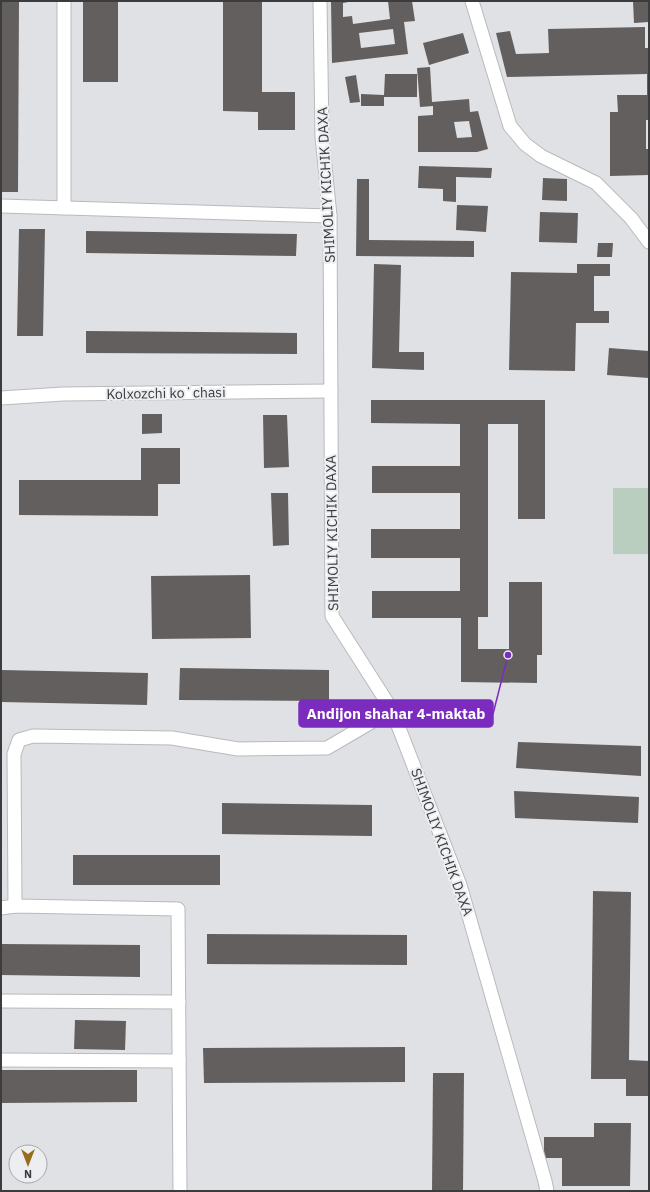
<svg xmlns="http://www.w3.org/2000/svg" width="650" height="1192" font-family="'IBM Plex Sans',sans-serif">
	<rect width="100%" height="100%" fill="#dfe1e4"/>
	<rect fill="#b9cebe" x="613" y="488" width="36" height="66"/>
	<g fill="#635f5f" fill-rule="evenodd">
		<polygon points="1,1 19,1 18,192 1,192"/>
		<rect x="83" y="1" width="35" height="81"/>
		<polygon points="223,1 262,1 262,92 295,92 295,130 258,130 258,112 223,111"/>
		<path d="M331,1h23l-11,2v14l9,-1 1,8 37,-5 -2,-18h24l3,20 -11,1 4,32 -76,9zM393,29l2,15 -34,4 -2,-15z"/>
		<polygon points="633,1 649,1 649,22 634,23"/>
		<polygon points="645,27 645,48 649,48 649,120 646,120 646,149 649,149 649,175 610,176 610,112 618,112 617,95 647,95 647,74 507,77 496,33 510,31 516,54 549,53 548,29"/>
		<polygon points="463,33 469,53 429,65 423,43"/>
		<path d="M430,67l2,35 37,-3 1,13 8,-1 10,38 -11,3h-59v-36l15,-1v-9l-13,1 -3,-39zM469,121l3,16 -15,1 -3,-16z"/>
		<polygon points="385,74 417,74 417,97 384,97 384,106 361,106 361,94 384,95"/>
		<polygon points="356,75 360,102 350,103 345,77"/>
		<polygon points="419,166 492,168 491,178 456,177 456,202 443,201 443,189 418,188"/>
		<polygon points="543,178 567,179 567,201 542,200"/>
		<polygon points="357,179 369,179 369,240 474,241 474,257 356,256"/>
		<polygon points="457,205 488,206 486,232 456,230"/>
		<polygon points="540,212 578,213 577,243 539,242"/>
		<polygon points="19,229 45,229 43,336 17,336"/>
		<polygon points="86,231 297,234 296,256 86,253"/>
		<polygon points="598,243 613,243 612,257 597,257"/>
		<polygon points="374,264 401,265 399,352 424,352 424,370 372,368"/>
		<polygon points="577,264 610,264 610,276 594,276 594,311 609,311 609,323 576,323 575,371 509,370 511,272 577,273"/>
		<polygon points="86,331 297,333 297,354 86,353"/>
		<polygon points="609,348 649,351 649,378 607,375"/>
		<polygon points="371,400 545,400 545,519 518,519 518,424 488,424 488,617 478,617 478,649 509,649 509,582 542,582 542,655 537,655 537,683 461,682 461,618 372,618 372,591 460,591 460,558 371,558 371,529 460,529 460,493 372,493 372,466 460,466 460,424 371,423"/>
		<polygon points="142,414 162,414 162,433 142,434"/>
		<polygon points="263,415 287,415 289,467 264,468"/>
		<polygon points="141,448 180,448 180,484 158,484 158,516 19,515 19,480 141,480"/>
		<polygon points="271,493 288,493 289,545 273,546"/>
		<polygon points="250,575 251,638 152,639 151,576"/>
		<polygon points="180,668 329,670 329,701 179,700"/>
		<polygon points="1,670 148,673 147,705 1,702"/>
		<polygon points="518,742 641,746 641,776 516,768"/>
		<polygon points="514,791 639,797 638,823 515,818"/>
		<polygon points="222,803 372,805 372,836 222,834"/>
		<rect x="73" y="855" width="147" height="30"/>
		<polygon points="593,891 631,892 629,1060 649,1061 649,1096 626,1096 626,1079 591,1079"/>
		<polygon points="207,934 407,935 407,965 207,964"/>
		<polygon points="1,944 140,945 140,977 1,975"/>
		<polygon points="75,1020 126,1021 125,1050 74,1049"/>
		<polygon points="405,1047 405,1082 204,1083 203,1048"/>
		<polygon points="1,1070 137,1070 137,1102 1,1103"/>
		<polygon points="433,1073 464,1073 463,1191 432,1191"/>
		<polygon points="594,1123 631,1123 630,1186 562,1186 562,1158 544,1158 544,1137 594,1137"/>
	</g>
	<g fill="none" stroke-linecap="round" stroke-linejoin="round">
		<defs>
			<g id="street">
				<polyline points="64,1 64,208"/>
				<polyline points="320,1 322,137 330,216 332,616 392,710 460,885 545,1181 547,1191"/>
				<polyline points="472,1 510,126 525,144 541,156 596,183 631,218 649,242"/>
				<polyline points="1,206 330,216"/>
				<polyline points="1,398 63,394 331,391"/>
				<polyline points="15,906 14,754 19,740 33,736 172,738 238,749 327,748 392,710"/>
				<polyline points="1,908 15,906 178,909 180,1191"/>
				<polyline points="1,1001 179,1002"/>
				<polyline points="1,1060 179,1061"/>
			</g>
		</defs>
		<use href="#street" stroke="#b8babc" stroke-width="15"/>
		<use href="#street" stroke="#fff" stroke-width="13"/>
	</g>
	<g text-anchor="middle" stroke-width="4" stroke-linejoin="round" paint-order="stroke">
		<g font-size="14" fill="#3b3c3d" stroke="#eceef1">
			<text transform="translate(326 185) rotate(-93)" y="5">SHIMOLIY KICHIK DAXA</text>
			<text transform="translate(166 393) rotate(-1)" y="5">Kolxozchi koʻchasi</text>
			<text transform="translate(332 533) rotate(-91)" y="5">SHIMOLIY KICHIK DAXA</text>
			<text transform="translate(442 842) rotate(70)" y="5">SHIMOLIY KICHIK DAXA</text>
		</g>
	</g>
	<path fill="none" stroke="#7b2cbf" stroke-width="1.5" d="M508 655L493 714"/>
	<circle fill="#7b2cbf" stroke="#eceef1" stroke-width="1.5" cx="508" cy="655" r="4"/>
	<rect fill="#7b2cbf" stroke="#7b2cbf" stroke-width="1.5" x="299" y="700" width="194" height="27" rx="4"/>
	<g font-size="15" text-anchor="middle" font-weight="bold" fill="#fff">
		<text x="396" y="719">Andijon shahar 4-maktab</text>
	</g>
	<rect width="650" height="1192" fill="none" stroke="#3b3c3d" stroke-width="4"/>
	<g transform="translate(28 1164) rotate(180)"><circle r="19" fill="#eceef1" stroke="#a5a7a9"/>
	<path d="M0-3L7 15L0 10L-7 15Z" fill="#986c1a"/>
	<text y="-6" font-size="11" font-weight="bold" text-anchor="middle" fill="#3b3c3d">N</text>
	</g>
</svg>
